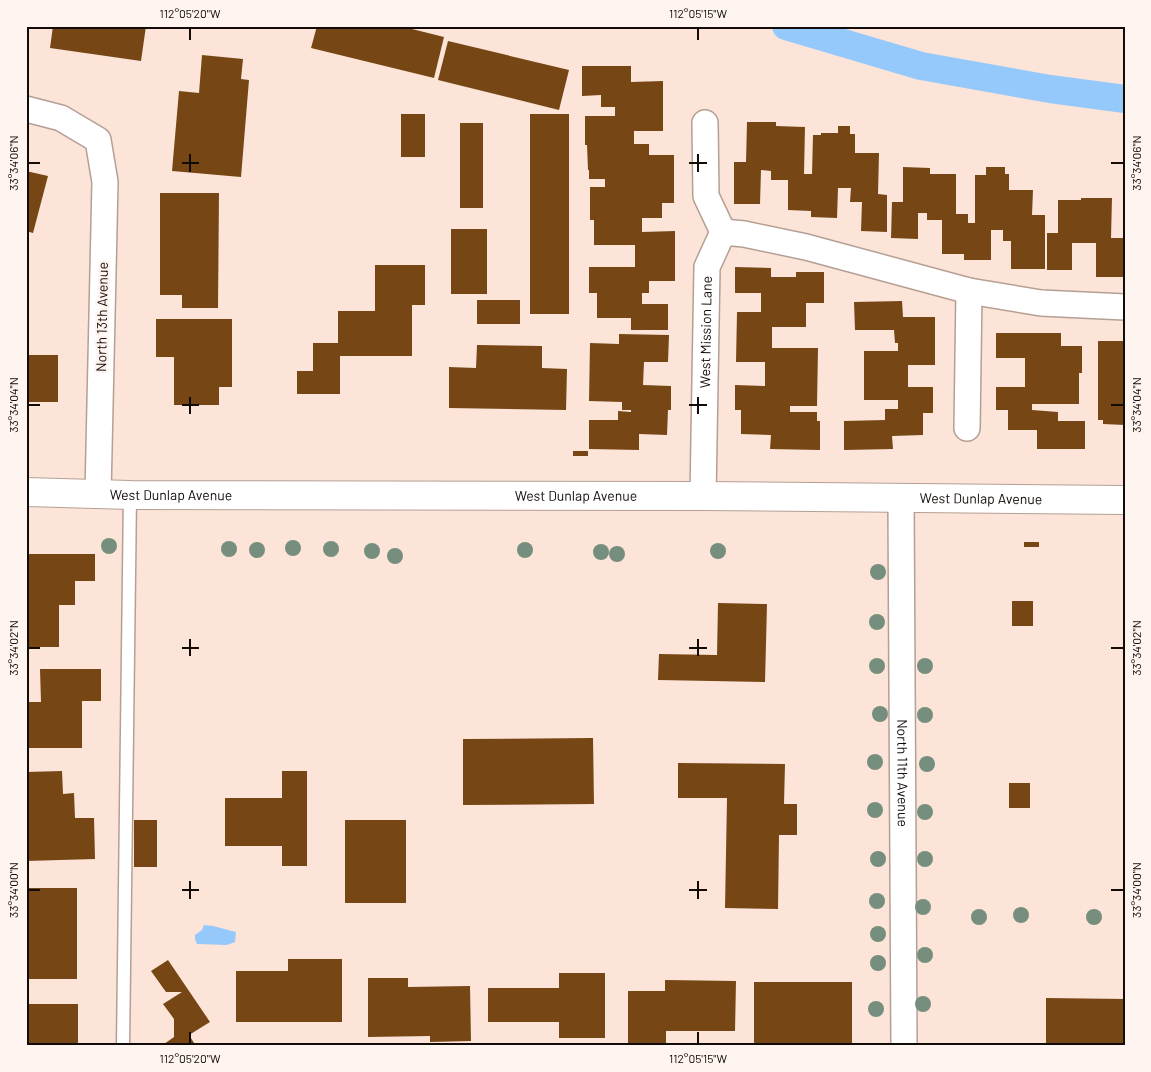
<svg xmlns="http://www.w3.org/2000/svg" width="1151" height="1072" font-family="Barlow,sans-serif">
	<rect width="100%" height="100%" fill="#fce4d8"/>
	<polygon fill="#95c9fc" points="204,925 213,926 236,932 235,942 227,945 197,944 195,939 195,935 202,930"/>
	<g fill="none" stroke-linecap="round" stroke-linejoin="round">
		<polyline stroke="#95c9fc" stroke-width="28" points="786,26 921,66 1050,89 1125,99"/>
	</g>
	<g fill="#764715">
		<polygon points="53,26 146,26 141,61 50,48"/>
		<polygon points="317,26 400,26 444,37 434,78 311,48"/>
		<polygon points="448,41 569,70 559,110 438,80"/>
		<polygon points="202,55 243,59 241,79 249,80 241,177 172,171 179,91 199,93"/>
		<polygon points="582,66 631,66 631,82 663,81 663,131 634,131 634,144 649,144 649,155 674,155 674,203 662,203 662,218 642,218 642,232 675,231 675,281 649,281 649,293 642,293 642,304 668,304 668,330 631,330 631,318 597,318 597,293 589,293 589,267 635,267 635,245 594,245 594,220 590,220 590,187 605,187 605,179 589,179 589,170 588,170 587,145 585,145 585,116 615,116 615,107 601,107 601,95 582,96"/>
		<rect x="401" y="114" width="24" height="43"/>
		<rect x="530" y="114" width="39" height="200"/>
		<polygon points="747,122 776,122 776,126 805,127 804,174 812,174 813,135 821,135 821,133 838,133 838,126 850,126 850,134 855,134 855,153 879,153 878,194 887,195 887,232 861,231 862,202 850,202 851,188 838,188 837,218 811,217 811,211 788,210 788,180 771,180 771,171 761,170 760,204 734,204 734,162 746,162"/>
		<rect x="460" y="123" width="23" height="85"/>
		<polygon points="903,167 930,168 930,174 956,174 956,214 968,214 968,223 975,223 975,175 986,175 986,167 1005,167 1005,174 1009,174 1009,190 1033,190 1032,215 1045,215 1045,269 1011,269 1011,241 1003,241 1003,230 991,230 991,260 964,260 964,254 942,254 942,220 927,220 927,213 918,213 918,239 891,238 892,202 903,202"/>
		<polygon points="26,171 48,176 33,233 26,231"/>
		<polygon points="160,193 219,193 218,308 182,308 182,295 160,295"/>
		<polygon points="1081,198 1112,198 1111,238 1123,238 1123,241 1125,241 1125,277 1096,277 1096,243 1072,243 1072,270 1047,270 1047,233 1058,233 1058,200 1081,200"/>
		<rect x="451" y="229" width="36" height="65"/>
		<polygon points="375,265 425,265 425,305 412,305 412,356 340,356 340,394 297,394 297,371 313,371 313,343 338,343 338,311 375,311"/>
		<polygon points="735,267 771,268 771,277 796,277 796,272 824,272 824,303 806,303 806,327 772,327 772,348 818,348 817,406 790,406 790,412 817,412 817,421 820,421 820,450 770,449 771,435 741,434 741,410 735,410 735,385 765,386 765,362 736,362 737,312 761,312 761,293 735,293"/>
		<rect x="477" y="300" width="43" height="24"/>
		<polygon points="902,301 903,317 935,317 935,365 908,365 908,387 933,387 933,413 923,413 923,435 892,436 893,449 844,450 844,421 885,420 885,409 898,409 898,400 864,400 864,351 898,351 898,343 895,343 894,330 855,330 854,302"/>
		<polygon points="156,319 232,319 232,387 219,387 219,405 174,405 174,357 156,357"/>
		<polygon points="996,333 1061,333 1061,346 1082,346 1082,373 1079,373 1079,404 1032,404 1032,410 1058,412 1058,421 1085,421 1085,449 1037,449 1037,430 1008,430 1008,410 996,410 996,387 1025,387 1025,358 996,358"/>
		<polygon points="619,334 669,335 668,362 644,362 643,385 671,386 671,410 668,410 667,435 639,434 639,450 589,449 589,420 618,420 618,411 631,412 631,410 622,410 622,402 589,401 590,343 619,344"/>
		<polygon points="1098,341 1124,341 1125,425 1103,424 1103,420 1098,420"/>
		<polygon points="477,345 542,346 542,368 567,369 566,410 449,408 449,367 476,368"/>
		<rect x="26" y="355" width="32" height="47"/>
		<rect x="573" y="451" width="15" height="5"/>
		<rect x="1024" y="542" width="15" height="5"/>
		<polygon points="26,554 95,554 95,581 75,581 75,605 59,605 59,647 26,647"/>
		<rect x="1012" y="601" width="21" height="25"/>
		<polygon points="718,603 767,604 765,682 658,680 659,654 717,655"/>
		<polygon points="40,669 101,669 101,701 82,701 82,748 26,748 26,702 41,702"/>
		<polygon points="593,738 594,804 463,805 463,739"/>
		<polygon points="678,763 785,764 784,804 797,804 797,835 779,835 778,909 725,908 727,798 678,798"/>
		<polygon points="62,771 63,794 74,793 75,818 94,818 95,859 26,861 26,772"/>
		<polygon points="282,771 307,771 307,866 282,866 282,846 225,846 225,798 282,798"/>
		<rect x="1009" y="783" width="21" height="25"/>
		<rect x="134" y="820" width="23" height="47"/>
		<rect x="345" y="820" width="61" height="83"/>
		<rect x="26" y="888" width="51" height="91"/>
		<polygon points="288,959 342,959 342,1022 236,1022 236,971 288,971"/>
		<polygon points="168,960 210,1022 189,1035 196,1046 148,1046 148,1044 164,1044 174,1037 174,1019 163,1004 182,992 166,992 151,971"/>
		<polygon points="559,973 605,973 605,1038 559,1038 559,1022 488,1022 488,988 559,988"/>
		<polygon points="368,978 408,978 408,987 470,986 471,1041 430,1042 430,1036 368,1037"/>
		<polygon points="665,980 736,981 735,1031 666,1031 666,1045 628,1045 628,991 665,991"/>
		<rect x="754" y="982" width="98" height="63"/>
		<polygon points="1046,998 1125,999 1125,1046 1046,1046"/>
		<rect x="26" y="1004" width="52" height="42"/>
	</g>
	<g fill="none" stroke-linecap="round" stroke-linejoin="round">
		<defs>
			<polyline id="lane" points="123,1046 130,495"/>
			<g id="street">
				<polyline points="26,109 61,118 98,140 105,182 98,494"/>
				<polyline points="723,232 744,234 806,247 969,291 1041,303 1125,307"/>
				<polyline points="967,428 969,291"/>
				<path id="s1" d="M703,496l4,-229 16,-35 -17,-36 -1,-73"/>
				<path id="s2" d="M901,499l3,547"/>
			</g>
			<g id="secondary">
				<path id="s3" d="M26,492l104,3 573,1 422,4"/>
			</g>
		</defs>
		<use href="#lane" stroke="#b59f94" stroke-width="15"/>
		<use href="#street" stroke="#b59f94" stroke-width="28"/>
		<use href="#secondary" stroke="#b59f94" stroke-width="30"/>
		<use href="#lane" stroke="#fff" stroke-width="12"/>
		<use href="#street" stroke="#fff" stroke-width="25"/>
		<use href="#secondary" stroke="#fff" stroke-width="28"/>
	</g>
	<g fill="#758e7d">
		<circle cx="109" cy="546" r="8"/>
		<circle cx="293" cy="548" r="8"/>
		<circle cx="229" cy="549" r="8"/>
		<circle cx="331" cy="549" r="8"/>
		<circle cx="257" cy="550" r="8"/>
		<circle cx="525" cy="550" r="8"/>
		<circle cx="372" cy="551" r="8"/>
		<circle cx="718" cy="551" r="8"/>
		<circle cx="601" cy="552" r="8"/>
		<circle cx="617" cy="554" r="8"/>
		<circle cx="395" cy="556" r="8"/>
		<circle cx="878" cy="572" r="8"/>
		<circle cx="877" cy="622" r="8"/>
		<circle cx="877" cy="666" r="8"/>
		<circle cx="925" cy="666" r="8"/>
		<circle cx="880" cy="714" r="8"/>
		<circle cx="925" cy="715" r="8"/>
		<circle cx="875" cy="762" r="8"/>
		<circle cx="927" cy="764" r="8"/>
		<circle cx="875" cy="810" r="8"/>
		<circle cx="925" cy="812" r="8"/>
		<circle cx="878" cy="859" r="8"/>
		<circle cx="925" cy="859" r="8"/>
		<circle cx="877" cy="901" r="8"/>
		<circle cx="923" cy="907" r="8"/>
		<circle cx="1021" cy="915" r="8"/>
		<circle cx="979" cy="917" r="8"/>
		<circle cx="1094" cy="917" r="8"/>
		<circle cx="878" cy="934" r="8"/>
		<circle cx="925" cy="955" r="8"/>
		<circle cx="878" cy="963" r="8"/>
		<circle cx="923" cy="1004" r="8"/>
		<circle cx="876" cy="1009" r="8"/>
	</g>
	<path fill="none" stroke="#130b08" stroke-width="2" d="M190,28v12M698,28v12M190,154v18M698,154v18M28,163h12M182,163h17M689,163h18M1111,163h13M190,397v17M698,397v17M28,405h12M182,405h17M689,405h18M1111,405h13M190,639v17M698,639v17M28,648h12M182,648h17M689,648h18M1111,648h13M190,881v18M698,881v18M28,890h12M182,890h17M689,890h18M1111,890h13M190,1032v12M698,1032v12"/>
	<g text-anchor="middle" stroke-width="5" stroke-linejoin="round" paint-order="stroke">
		<g font-size="14" fill="#130b08" stroke="#fef5f0">
			<text transform="translate(102 317) rotate(-89)" y="5">North 13th Avenue</text>
			<text dy="5" stroke="none"><textPath href="#s1" startOffset="164">West Mission Lane</textPath></text>
			<text dy="5" stroke="none"><textPath href="#s3" startOffset="145">West Dunlap Avenue</textPath></text>
			<text dy="5" stroke="none"><textPath href="#s3" startOffset="550">West Dunlap Avenue</textPath></text>
			<text dy="5" stroke="none"><textPath href="#s3" startOffset="955">West Dunlap Avenue</textPath></text>
			<text dy="5" stroke="none"><textPath href="#s2" startOffset="274">North 11th Avenue</textPath></text>
		</g>
	</g>
	<rect width="1151" height="1072" fill="none" stroke="#fef5f0" stroke-width="55"/>
	<rect x="28" y="28" width="1096" height="1016" fill="none" stroke="#130b08" stroke-width="2"/>
	<g font-size="12" text-anchor="middle" fill="#130b08">
		<text x="190" y="18">112°05'20"W</text>
		<text x="698" y="18">112°05'15"W</text>
		<text transform="translate(14 163) rotate(-90)" y="4">33°34'06"N</text>
		<text transform="translate(1137 163) rotate(-90)" y="4">33°34'06"N</text>
		<text transform="translate(14 405) rotate(-90)" y="4">33°34'04"N</text>
		<text transform="translate(1137 405) rotate(-90)" y="4">33°34'04"N</text>
		<text transform="translate(14 648) rotate(-90)" y="4">33°34'02"N</text>
		<text transform="translate(1137 648) rotate(-90)" y="4">33°34'02"N</text>
		<text transform="translate(14 890) rotate(-90)" y="4">33°34'00"N</text>
		<text transform="translate(1137 890) rotate(-90)" y="4">33°34'00"N</text>
		<text x="190" y="1063">112°05'20"W</text>
		<text x="698" y="1063">112°05'15"W</text>
	</g>
</svg>
